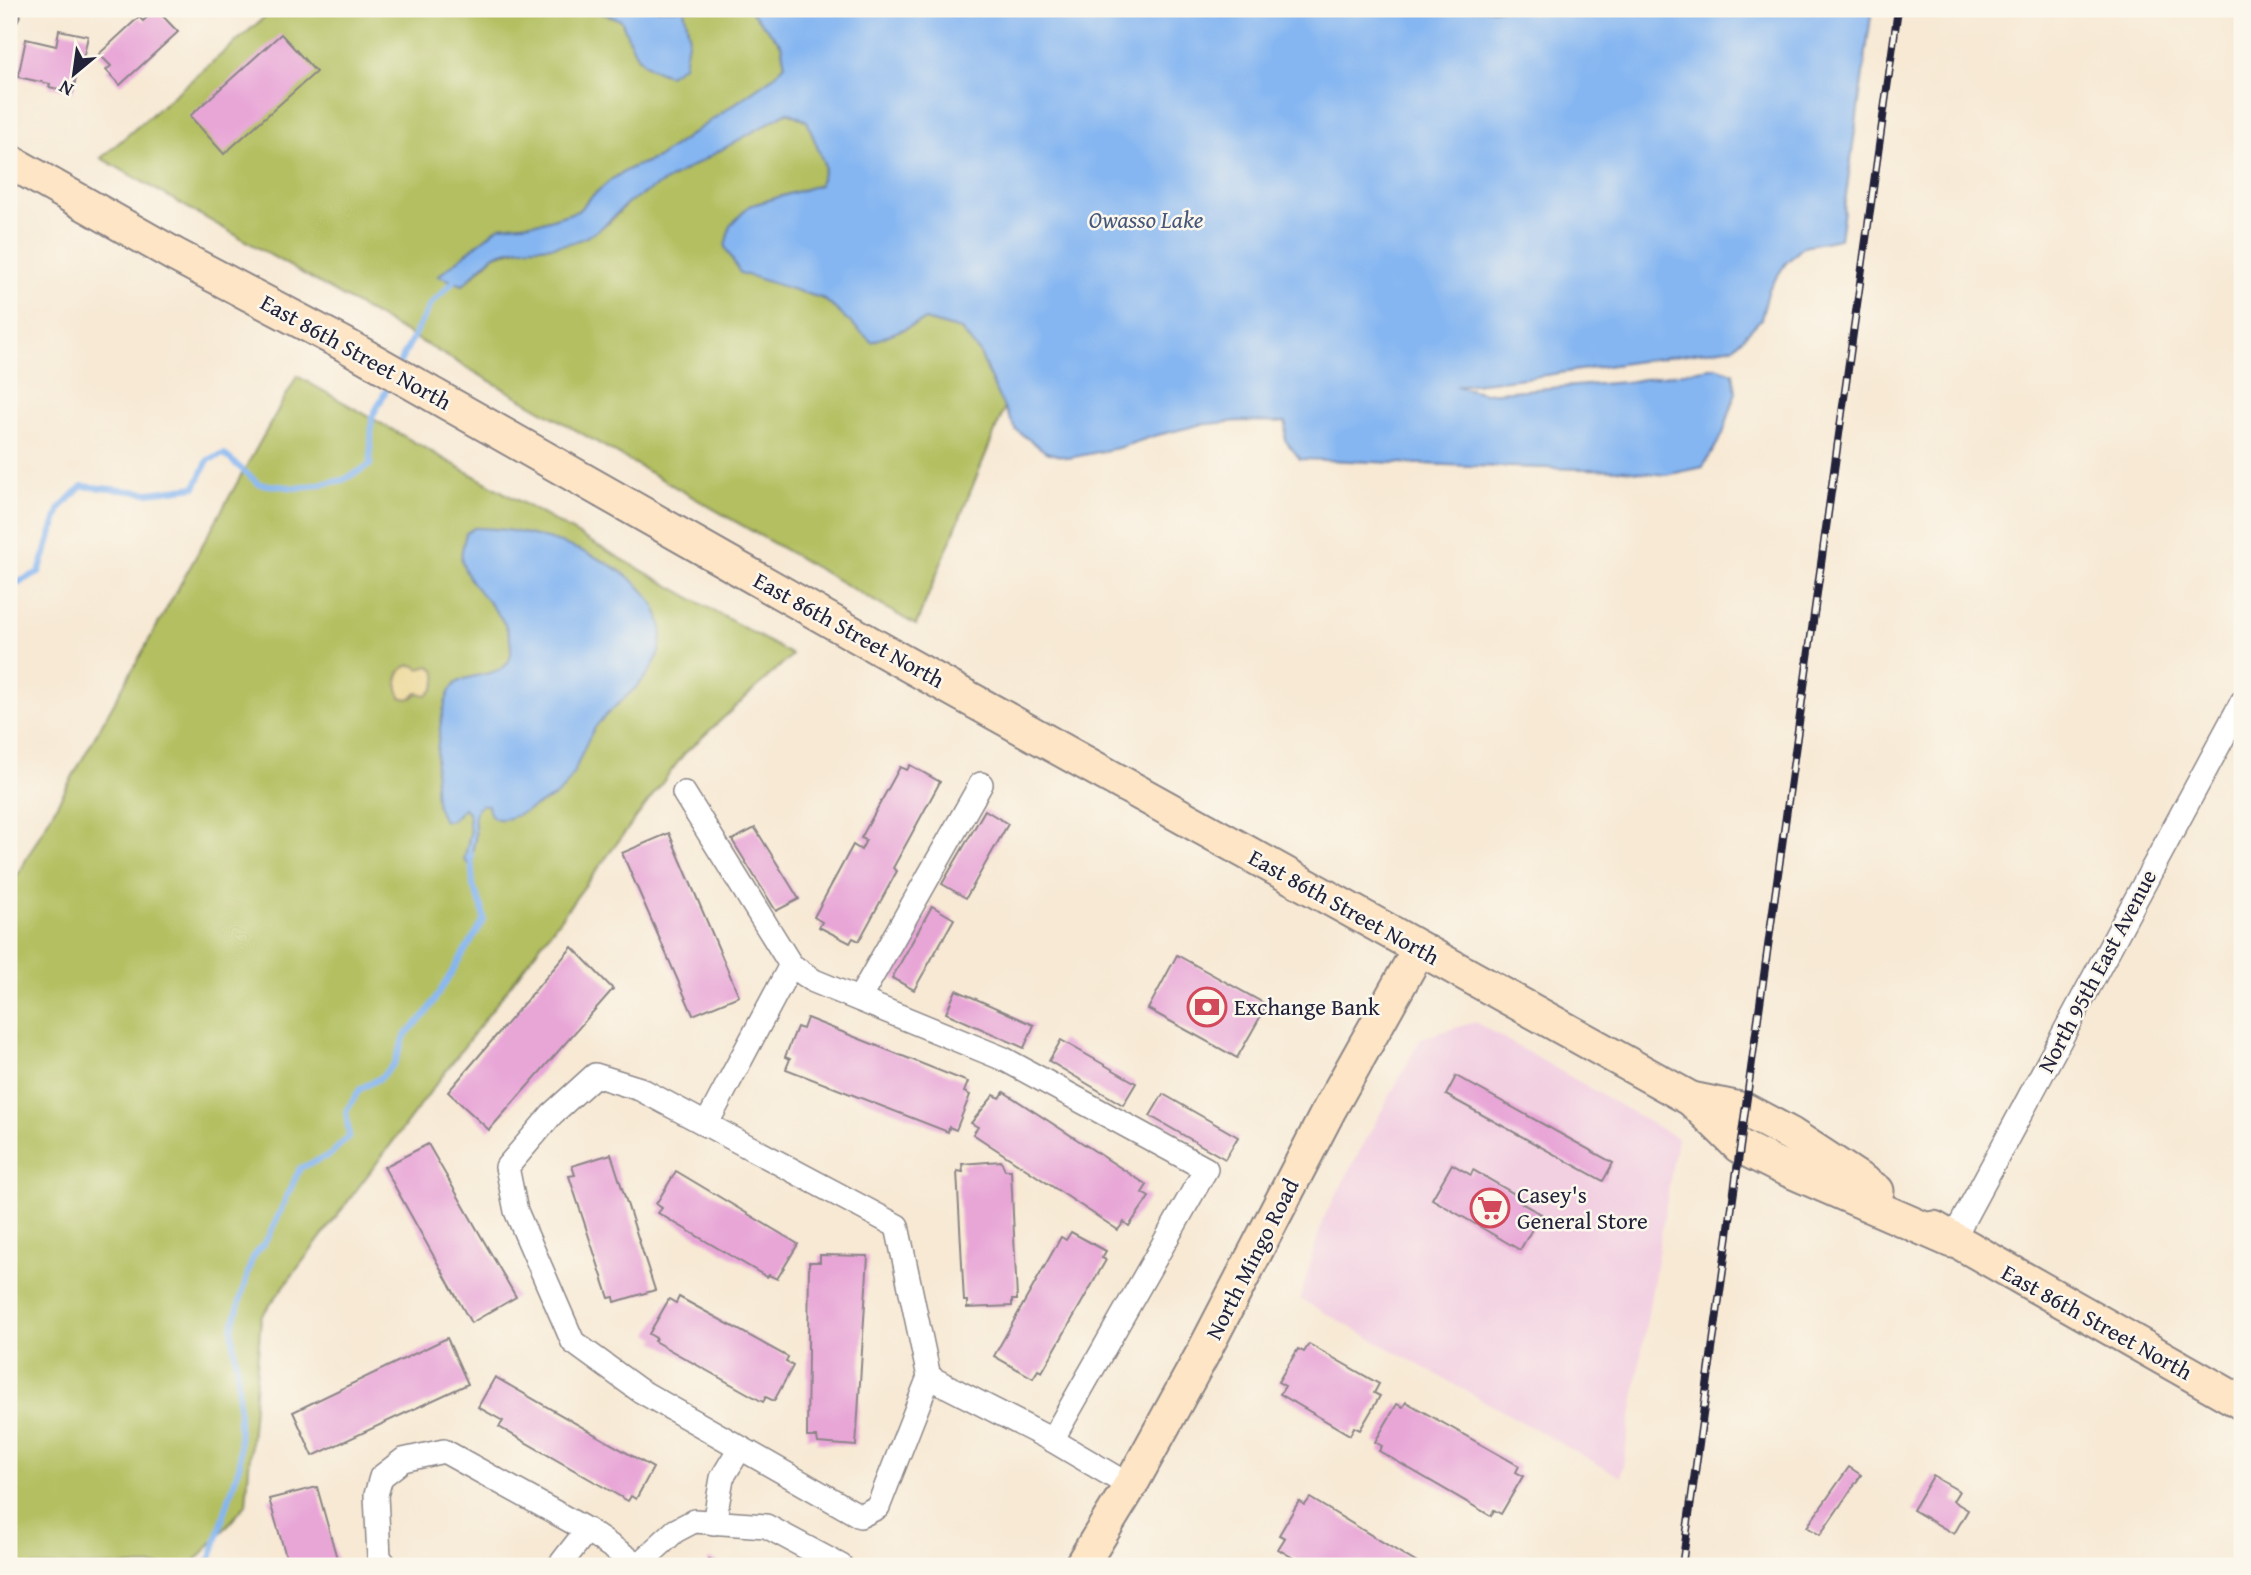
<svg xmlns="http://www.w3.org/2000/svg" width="2251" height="1575" font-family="'Gentium Book Plus',serif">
	<rect width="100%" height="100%" fill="#fbf7ec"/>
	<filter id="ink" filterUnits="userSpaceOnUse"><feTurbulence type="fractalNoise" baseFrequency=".0143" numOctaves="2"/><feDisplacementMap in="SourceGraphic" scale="14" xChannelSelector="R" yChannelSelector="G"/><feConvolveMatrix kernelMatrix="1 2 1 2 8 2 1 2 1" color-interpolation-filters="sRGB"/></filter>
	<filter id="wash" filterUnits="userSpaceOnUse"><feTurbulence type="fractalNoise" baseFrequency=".00686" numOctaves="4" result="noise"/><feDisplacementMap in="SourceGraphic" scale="28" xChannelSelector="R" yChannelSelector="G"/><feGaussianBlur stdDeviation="1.57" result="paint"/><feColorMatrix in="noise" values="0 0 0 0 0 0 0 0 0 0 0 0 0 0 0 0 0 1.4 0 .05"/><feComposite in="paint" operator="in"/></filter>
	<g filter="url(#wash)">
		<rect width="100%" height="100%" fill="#f7e9d4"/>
		<polygon fill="#f2cfe1" points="1475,1022 1677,1138 1621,1477 1300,1299 1323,1219 1421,1038"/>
		<g fill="#b3bf61" stroke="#6a704e" stroke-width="2">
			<polygon points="274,9 591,9 621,20 638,58 689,35 684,9 753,9 753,13 781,44 785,65 773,77 657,158 631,168 612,179 591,197 578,211 543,222 500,226 463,285 495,255 526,247 557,246 609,223 627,203 788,112 807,121 825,167 819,185 749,206 740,272 824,299 846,318 900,331 925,320 961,330 980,353 997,394 1005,407 916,625 101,158"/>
			<polygon points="297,376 792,655 684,754 261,1317 246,1505 191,1566 9,1566 9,890"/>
		</g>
		<path fill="#eeda9e" stroke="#887e6c" stroke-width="2" d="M410,665l6,1 3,3 11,-3 5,4c3,9 1,20 -8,25l-10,-2c-5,6 -8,7 -16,4 -6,-13 -6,-27 9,-32z"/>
		<g fill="#85b6f1" stroke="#546c96" stroke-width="2">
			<path d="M591,9h93l5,26 -5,30 -15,10c-34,-9 -35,-25 -48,-55z"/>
			<path d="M753,9h1119l-32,230 -36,7 -18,17 -17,26 -8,30 -27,28 -201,30 -77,9 29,7 141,-11 90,-15 17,6 3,19 -13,42 -20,33 -37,8 -43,-5 -153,-4 -170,-7 -15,-19 1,-18 -47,-1 -40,4 -45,11 -36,12 -49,10 -23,-6 -30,-22 -19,-36 -17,-41 -19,-23 -36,-10 -53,22 -48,-43 -84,-26 -15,-26 5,-21 19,-20 70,-21 6,-18 -18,-46 -19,-9 -161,91c-21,23 -40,40 -73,43 -19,2 -41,0 -59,9 -11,7 -22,21 -32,30l-25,-9 62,-50 43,-4 35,-11 13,-14 21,-18 19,-11 26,-10 116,-81 12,-12 -4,-21 -29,-31z"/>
			<path d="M474,528c60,-2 210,42 185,124 -10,33 -42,48 -62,73 -16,20 -20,54 -39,69 -5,5 -13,7 -19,10 -14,7 -49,30 -51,1h-7c-11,9 -4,22 -6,35 -2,8 -4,16 -6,24l-5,-4 6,-26 -2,-22 -4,-4 -12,12 -8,1c-3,-6 -7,-13 -8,-20 -3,-22 3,-101 18,-116 14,-14 56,-6 57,-32 2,-40 -37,-56 -48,-88 -4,-10 1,-22 3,-32z"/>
		</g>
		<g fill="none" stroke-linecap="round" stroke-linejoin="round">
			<g stroke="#85b6f1" stroke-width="6">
				<polyline points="399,364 430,305 457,278"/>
				<polyline points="9,587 39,572 60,508 82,486 149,493 195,487 208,460 224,454 259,484 298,488 343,480 370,465 372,417 390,383"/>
				<polyline points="202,1566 211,1558 240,1463 238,1380 232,1329 252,1259 269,1236 300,1168 330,1155 349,1136 346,1111 360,1089 380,1078 394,1064 406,1034 426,1014 484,920 482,907 473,886 471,854"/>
			</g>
		</g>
		<g id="blocks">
			<g fill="#e8a6d7">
				<polygon points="9,9 23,10 15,26 11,23 9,27"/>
				<polygon points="156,9 178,32 120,85 106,70 111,66 99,54 139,17 143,21"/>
				<polygon points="210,9 234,9 234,10 212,15"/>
				<polygon points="59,30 88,36 83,59 80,58 73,92 49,87 50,84 18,77 26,39 56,46"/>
				<polygon points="281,34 316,72 224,154 190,116"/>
				<polygon points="910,765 940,782 893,868 897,871 859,941 853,938 850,943 819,927 822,922 814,917 853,845 861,850 866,840 861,838 900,767 907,770"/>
				<polygon points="985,810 1008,824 966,898 942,884"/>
				<polygon points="755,828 799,899 776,911 732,840"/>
				<polygon points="669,833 739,996 693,1015 622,853"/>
				<polygon points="932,906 954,919 914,990 892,978"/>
				<polygon points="572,947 613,989 489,1130 448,1092"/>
				<polygon points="1177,955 1267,1005 1237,1058 1148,1009"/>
				<polygon points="956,990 1034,1025 1024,1048 946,1013"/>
				<polygon points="807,1018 968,1082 964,1092 970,1095 956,1130 949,1127 948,1132 786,1069 790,1059 785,1057 797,1027 803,1029"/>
				<polygon points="1061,1040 1136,1083 1123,1105 1049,1061"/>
				<polygon points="1456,1076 1613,1163 1603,1181 1446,1095"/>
				<polygon points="1004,1092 1147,1185 1142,1193 1149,1197 1129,1226 1124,1222 1118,1230 973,1134 978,1127 971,1123 994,1095 1000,1098"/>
				<polygon points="1163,1094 1238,1137 1225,1159 1150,1116"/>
				<polygon points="428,1144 516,1297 471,1323 384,1167"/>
				<polygon points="611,1154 655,1290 615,1302 614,1297 609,1298 569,1176 575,1175 572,1166"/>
				<polygon points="1001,1161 1005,1170 1011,1170 1017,1300 1012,1300 1012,1306 967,1308 967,1301 964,1301 957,1171 963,1172 962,1164"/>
				<polygon points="1452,1164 1471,1175 1473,1170 1523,1199 1521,1203 1541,1214 1520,1250 1432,1199"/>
				<polygon points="676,1171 798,1244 777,1279 769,1275 767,1277 658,1213 662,1208 656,1204"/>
				<polygon points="1071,1232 1106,1251 1102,1258 1106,1260 1042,1372 1038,1370 1033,1378 994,1356 1061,1237 1066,1240"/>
				<polygon points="820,1255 868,1256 856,1446 818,1443 817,1437 807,1437 809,1262 820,1262"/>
				<polygon points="679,1297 788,1357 786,1362 793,1366 774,1401 766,1397 763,1402 654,1341 656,1338 649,1334 669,1299 676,1303"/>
				<polygon points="447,1338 468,1384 313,1456 293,1412"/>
				<polygon points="1309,1344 1379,1384 1374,1393 1380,1396 1360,1430 1354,1427 1350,1435 1280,1394 1285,1386 1278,1382 1298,1349 1304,1352"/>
				<polygon points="495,1377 653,1468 636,1499 631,1496 628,1501 499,1427 503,1421 478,1407"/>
				<polygon points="1406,1402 1519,1466 1516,1472 1523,1476 1501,1514 1494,1510 1491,1516 1379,1451 1382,1446 1375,1442 1397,1404 1403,1407"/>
				<polygon points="1849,1467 1861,1475 1820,1535 1807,1527"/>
				<polygon points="1933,1476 1959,1491 1953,1501 1968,1510 1954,1534 1913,1510"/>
				<polygon points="317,1487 339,1566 289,1566 269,1499"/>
				<polygon points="1310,1498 1422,1566 1307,1566 1278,1549 1285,1538 1279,1535 1299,1501 1305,1505"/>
				<polygon points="709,1559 728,1566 706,1566"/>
			</g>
		</g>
	</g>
	<g filter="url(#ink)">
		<use href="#blocks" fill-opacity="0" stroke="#8c8688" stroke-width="2"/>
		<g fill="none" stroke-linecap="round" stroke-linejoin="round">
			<defs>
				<g id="street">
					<polyline points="684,793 791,965 814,981 1004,1059 1206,1169 1052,1440"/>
					<polyline points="859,999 981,784"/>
					<polygon points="595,1075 640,1089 897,1226 929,1377 878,1507 860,1516 639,1390 573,1342 516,1211 507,1167 552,1114"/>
					<polyline points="706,1125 791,965"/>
					<polyline points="1952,1241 2242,702"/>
					<polyline points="929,1377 1052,1440 1130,1486"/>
					<polyline points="714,1523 722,1478 740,1448"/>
					<polyline points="386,1566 379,1557 376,1495 381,1477 403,1460 444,1451 587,1530 638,1565 675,1531 694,1521 766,1526 841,1566"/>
					<polyline points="559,1566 587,1530"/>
				</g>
				<g id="secondary">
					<polyline points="9,161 175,255 342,343 898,659 1691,1099 1739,1146 1775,1164 1952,1241"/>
					<polyline points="1691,1099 1745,1110 1790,1134 1877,1191"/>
					<polyline points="1934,1228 2242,1403"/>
					<polyline points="1081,1566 1130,1486 1202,1355 1329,1110 1419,949"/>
				</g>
			</defs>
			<use href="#street" stroke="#8c8688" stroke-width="26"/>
			<use href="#secondary" stroke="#8c8688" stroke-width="37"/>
			<use href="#street" stroke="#fff" stroke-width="23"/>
			<use href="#secondary" stroke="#fde5c5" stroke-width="33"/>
			<defs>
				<polyline id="rail" points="1682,1566 1898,9"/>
			</defs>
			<use href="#rail" stroke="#22223b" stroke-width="8"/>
			<use href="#rail" stroke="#fbf7ec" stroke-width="5" stroke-dasharray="16" stroke-linecap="butt"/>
		</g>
	</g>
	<defs>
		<symbol id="bank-ring" viewBox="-11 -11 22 22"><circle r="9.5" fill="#fbf7ec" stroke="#d1495b" stroke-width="1.5"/><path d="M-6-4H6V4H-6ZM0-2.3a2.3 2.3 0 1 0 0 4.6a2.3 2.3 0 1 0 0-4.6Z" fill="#d1495b"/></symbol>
		<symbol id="supermarket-ring" viewBox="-11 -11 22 22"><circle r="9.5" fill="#fbf7ec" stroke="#d1495b" stroke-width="1.5"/><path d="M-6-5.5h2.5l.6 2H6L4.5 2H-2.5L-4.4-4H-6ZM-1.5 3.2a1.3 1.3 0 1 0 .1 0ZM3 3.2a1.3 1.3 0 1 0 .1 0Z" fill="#d1495b"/></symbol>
	</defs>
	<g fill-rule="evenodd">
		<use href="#bank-ring" x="1185" y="985" width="44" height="44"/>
		<use href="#supermarket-ring" x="1468" y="1186" width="44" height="44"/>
	</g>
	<g text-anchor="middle" stroke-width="5" stroke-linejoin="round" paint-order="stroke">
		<g font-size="23" fill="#22223b" stroke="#fbf7ec">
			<text transform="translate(356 352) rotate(29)" y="8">East 86th Street North</text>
			<text transform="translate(849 630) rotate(29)" y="8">East 86th Street North</text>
			<text transform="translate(1344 907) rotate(29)" y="8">East 86th Street North</text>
			<text transform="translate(2097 971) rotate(-62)" y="8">North 95th East Avenue</text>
			<text transform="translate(1252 1259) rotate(-63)" y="8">North Mingo Road</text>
			<text transform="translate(2097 1322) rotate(29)" y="8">East 86th Street North</text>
		</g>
		<g font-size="23" fill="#22223b" stroke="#fbf7ec" text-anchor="start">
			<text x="1234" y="1015">Exchange Bank</text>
			<text x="1517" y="1203">Casey's<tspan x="1517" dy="26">General Store</tspan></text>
		</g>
		<g font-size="24" font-style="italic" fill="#45567b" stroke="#fbf7ec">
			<text x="1146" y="228">Owasso Lake</text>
		</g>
	</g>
	<rect width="2251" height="1575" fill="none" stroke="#fbf7ec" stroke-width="35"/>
	<g transform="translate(74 74) rotate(209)" stroke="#fbf7ec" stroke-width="5" paint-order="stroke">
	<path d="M0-5L12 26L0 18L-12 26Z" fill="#22223b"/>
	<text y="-10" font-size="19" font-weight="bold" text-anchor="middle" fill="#22223b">N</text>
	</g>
</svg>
